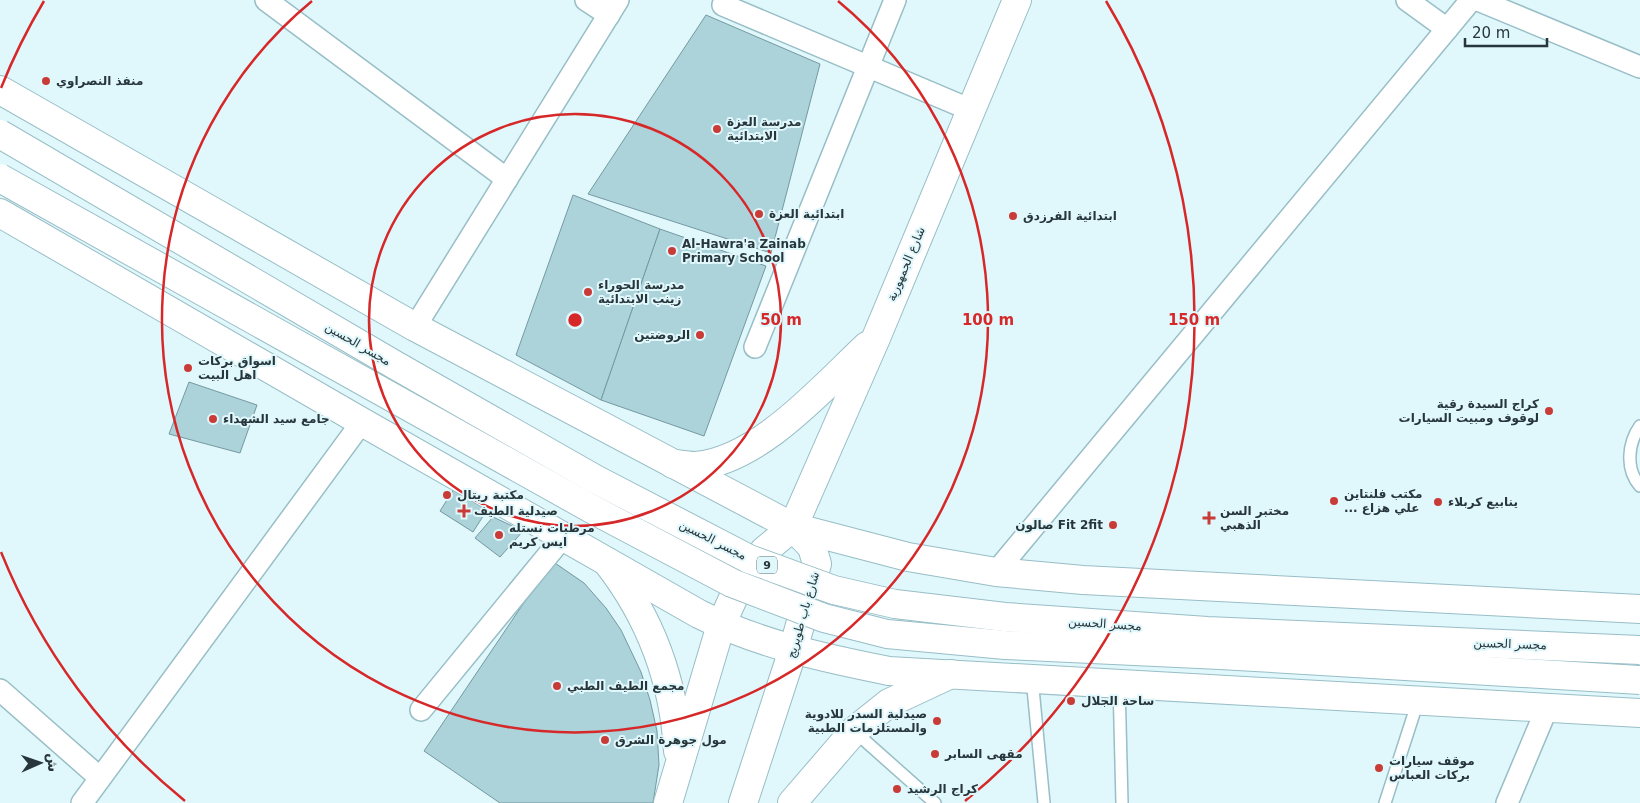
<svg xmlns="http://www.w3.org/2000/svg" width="1640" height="803" font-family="'DejaVu Sans','Noto Naskh Arabic',sans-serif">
	<rect width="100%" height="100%" fill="#e0f7fc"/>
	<g fill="#acd2da" stroke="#7499a0">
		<polygon points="706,15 820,64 771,253 588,194"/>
		<polygon points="573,195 660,229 601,400 516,355"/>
		<polygon points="660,229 766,266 704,436 601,400"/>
		<polygon points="189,382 257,405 240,453 169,434"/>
		<polygon points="454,489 487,510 473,532 440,511"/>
		<polygon points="493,517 523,531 500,557 475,538"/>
		<polygon points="552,561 584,583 606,608 621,630 641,672 650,700 657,731 659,765 653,803 500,803 424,751"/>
	</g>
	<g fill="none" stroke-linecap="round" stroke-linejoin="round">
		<defs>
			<g id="lane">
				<path d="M1640,426c-12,17 -15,43 0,60"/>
				<polyline points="1032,678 1044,803"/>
				<polyline points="1119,683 1122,803"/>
				<polyline points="854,731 935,803"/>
				<polyline points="1385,803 1418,701"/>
			</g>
			<g id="street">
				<polyline points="266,0 507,179"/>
				<polyline points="586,0 609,15"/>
				<polyline points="1407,0 1447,29"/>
				<polyline points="1478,0 1640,67"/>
				<polyline points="723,5 971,110"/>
				<polyline points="415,327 618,0"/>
				<polyline points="755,347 895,0"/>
				<polyline points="996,572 1471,0"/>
				<polyline points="0,690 100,778"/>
				<polyline points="421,710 563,537"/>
				<polyline points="82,803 362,422"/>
				<polyline points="1507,803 1547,708"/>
			</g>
			<g id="secondary">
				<path d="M673,464c8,0 16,2 23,2 64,-6 127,-79 171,-120"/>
				<polyline points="793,527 876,338 1017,0"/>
			</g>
			<g id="primary">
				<path d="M607,562c43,55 67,119 71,189"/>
				<polyline points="668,803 721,625 735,594 764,551 793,527 812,547 817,564 793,650 743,803"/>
				<polyline points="792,803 854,731 889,703 951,674"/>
			</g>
			<g id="highway">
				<polyline points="0,90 415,327 793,527 908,557 996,572 1083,580 1640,609"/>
				<path d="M0,213l362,209 337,192c60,30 125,44 190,57l751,42"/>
			</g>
		</defs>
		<use href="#lane" stroke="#98bec6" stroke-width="14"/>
		<use href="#street" stroke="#98bec6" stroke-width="24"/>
		<use href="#secondary" stroke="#98bec6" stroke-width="30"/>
		<use href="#primary" stroke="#98bec6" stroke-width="30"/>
		<use href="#highway" stroke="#98bec6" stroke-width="30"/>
		<use href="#lane" stroke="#fff" stroke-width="11"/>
		<use href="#street" stroke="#fff" stroke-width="21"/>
		<use href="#secondary" stroke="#fff" stroke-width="28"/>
		<use href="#primary" stroke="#fff" stroke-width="28"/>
		<use href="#highway" stroke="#fff" stroke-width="28"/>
		<defs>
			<g id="highway-bridge">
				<polyline points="0,134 395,365 595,479 749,559 834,590 895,604 1005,617 1207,631 1640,650"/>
				<polyline points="0,178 590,508 732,583 824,618 887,634 1005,645 1220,655 1640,680"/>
			</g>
		</defs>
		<use href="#highway-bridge" stroke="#98bec6" stroke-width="30" stroke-linecap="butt"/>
		<use href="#highway-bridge" stroke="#fff" stroke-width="28"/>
	</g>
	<g fill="none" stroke="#d62828" stroke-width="2.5">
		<circle cx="575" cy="320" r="206"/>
		<path d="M838 1A413 413 0 1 1 312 1"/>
		<path d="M185 801A619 619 0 0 1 1 552M1 88A619 619 0 0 1 44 1M1106 1A619 619 0 0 1 965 801"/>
	</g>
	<g fill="#c93b37" stroke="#e0f7fc" stroke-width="2">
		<circle cx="46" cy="81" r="5"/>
		<circle cx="717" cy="129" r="5"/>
		<circle cx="759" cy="214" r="5"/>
		<circle cx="1013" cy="216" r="5"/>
		<circle cx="672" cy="251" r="5"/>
		<circle cx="588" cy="292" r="5"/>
		<circle cx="700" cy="335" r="5"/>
		<circle cx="188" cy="368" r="5"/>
		<circle cx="1549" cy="411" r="5"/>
		<circle cx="213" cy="419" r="5"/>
		<circle cx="447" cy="495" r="5"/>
		<circle cx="1334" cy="501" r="5"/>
		<circle cx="1438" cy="502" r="5"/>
		<path d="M461.5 503.5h5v5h5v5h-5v5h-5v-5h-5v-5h5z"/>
		<path d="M1206.5 510.5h5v5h5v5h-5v5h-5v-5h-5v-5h5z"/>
		<circle cx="1113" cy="525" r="5"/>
		<circle cx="499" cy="535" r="5"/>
		<circle cx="557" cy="686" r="5"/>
		<circle cx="1071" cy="701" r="5"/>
		<circle cx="937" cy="721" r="5"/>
		<circle cx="605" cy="740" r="5"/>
		<circle cx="935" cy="754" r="5"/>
		<circle cx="1379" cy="768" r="5"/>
		<circle cx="897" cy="789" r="5"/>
	</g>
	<g text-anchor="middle" stroke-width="4" stroke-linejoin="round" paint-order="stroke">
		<rect fill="#e0f7fc" stroke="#5e7074" stroke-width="1" x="757" y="556.5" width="20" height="17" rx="4"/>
		<g font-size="11" font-weight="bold" fill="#27363a">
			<text x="767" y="569">9</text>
		</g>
		<g font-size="12" font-weight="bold" fill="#27363a" stroke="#e0f7fc" text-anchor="start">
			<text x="56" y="85">منفذ النصراوي</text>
			<text x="727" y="126">مدرسة العزة<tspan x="727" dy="14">الابتدائية</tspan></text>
			<text x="769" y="218">ابتدائية العزة</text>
			<text x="1023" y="220">ابتدائية الفرزدق</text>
			<text x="682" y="248">Al-Hawra'a Zainab<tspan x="682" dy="14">Primary School</tspan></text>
			<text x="598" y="289">مدرسة الحوراء<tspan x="598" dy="14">زينب الابتدائية</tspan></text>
			<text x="690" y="339" text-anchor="end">الروضتين</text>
			<text x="198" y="365">اسواق بركات<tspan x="198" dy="14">اهل البيت</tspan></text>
			<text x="1539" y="408" text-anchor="end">كراج السيدة رقية<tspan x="1539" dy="14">لوقوف ومبيت السيارات</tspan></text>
			<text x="223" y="423">جامع سيد الشهداء</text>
			<text x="1344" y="498">مكتب فلنتاين<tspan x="1344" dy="14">... علي هزاع</tspan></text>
			<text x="457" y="499">مكتبة ريتال</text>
			<text x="1448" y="506">ينابيع كربلاء</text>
			<text x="474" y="515">صيدلية الطيف</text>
			<text x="1220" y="515">مختبر السن<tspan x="1220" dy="14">الذهبي</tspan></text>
			<text x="1103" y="529" text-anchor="end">صالون Fit 2fit</text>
			<text x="509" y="532">مرطبات نستله<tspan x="509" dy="14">ايس كريم</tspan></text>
			<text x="567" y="690">مجمع الطيف الطبي</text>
			<text x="1081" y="705">ساحة الجلال</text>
			<text x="927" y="718" text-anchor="end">صيدلية السدر للادوية<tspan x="927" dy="14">والمستلزمات الطبية</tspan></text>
			<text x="615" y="744">مول جوهرة الشرق</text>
			<text x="945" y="758">مقهى السابر</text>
			<text x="1389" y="765">موقف سيارات<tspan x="1389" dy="14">بركات العباس</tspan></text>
			<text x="907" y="793">كراج الرشيد</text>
		</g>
		<g font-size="12" fill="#27363a" stroke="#e0f7fc">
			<text transform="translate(906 264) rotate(-67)" y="4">شارع الجمهورية</text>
			<text transform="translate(358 344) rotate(30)" y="4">مجسر الحسين</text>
			<text transform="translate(713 540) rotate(27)" y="4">مجسر الحسين</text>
			<text transform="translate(803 615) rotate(-74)" y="4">شارع باب طويريج</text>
			<text transform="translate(1105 624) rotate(4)" y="4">مجسر الحسين</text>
			<text transform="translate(1510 644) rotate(2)" y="4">مجسر الحسين</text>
		</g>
	</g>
	<circle cx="575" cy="320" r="8" fill="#d62828" stroke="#e0f7fc" stroke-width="2.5"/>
	<g font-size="15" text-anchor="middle" font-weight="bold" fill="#d62828" stroke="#e0f7fc" stroke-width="4" stroke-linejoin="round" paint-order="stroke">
		<text x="781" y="325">50 m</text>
		<text x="988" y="325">100 m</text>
		<text x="1194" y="325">150 m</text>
	</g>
	<g transform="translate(40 763) rotate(88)" stroke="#e0f7fc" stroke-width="4" paint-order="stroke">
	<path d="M0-4L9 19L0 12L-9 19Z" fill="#27363a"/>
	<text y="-8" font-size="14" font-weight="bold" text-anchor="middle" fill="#27363a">ش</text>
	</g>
	<path d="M1465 38v8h82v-8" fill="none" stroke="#27363a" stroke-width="2.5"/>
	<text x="1472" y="38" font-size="15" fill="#27363a" stroke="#e0f7fc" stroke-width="4" paint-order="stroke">20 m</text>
</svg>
